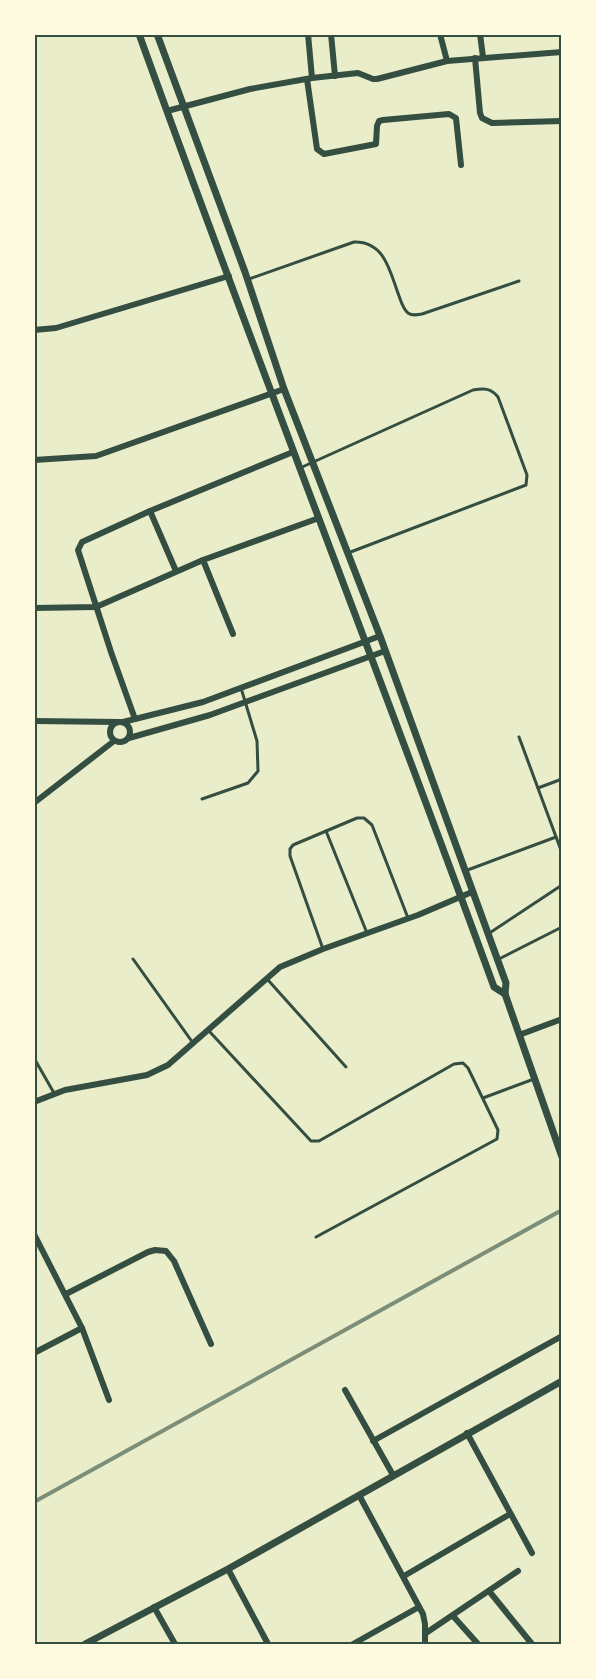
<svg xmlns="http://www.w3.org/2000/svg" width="596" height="1679" font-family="'Nunito Sans',sans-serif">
	<rect width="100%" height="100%" fill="#e9edc9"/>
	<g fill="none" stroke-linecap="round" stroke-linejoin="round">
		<g stroke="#344e41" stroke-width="3">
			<path d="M249,279l105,-37c31,-1 36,30 45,54 2,5 4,13 9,17 4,3 9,2 14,1l97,-33"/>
			<path d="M300,468l173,-78c11,-2 18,-2 25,7l29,78 -1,10 -178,68"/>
			<polyline points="519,737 562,853"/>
			<polyline points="538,788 562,779"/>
			<polyline points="202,799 248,783 258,771 257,741 241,688"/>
			<polyline points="326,831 367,933"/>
			<polyline points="465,871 556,837"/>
			<polyline points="488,934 562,885"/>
			<polyline points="323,949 290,856 290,849 293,845 357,818 364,818 372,825 408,918"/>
			<polyline points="133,959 193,1043"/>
			<polyline points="499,959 562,927"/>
			<polyline points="268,980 346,1067"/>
			<polyline points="209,1031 311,1141 319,1141 454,1064 463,1063 468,1068 498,1130 497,1139 316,1237"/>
			<polyline points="34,1058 54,1093"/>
			<polyline points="483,1098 534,1079"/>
		</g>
		<g stroke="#344e41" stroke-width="6">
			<polyline points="308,34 312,78"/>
			<polyline points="331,34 335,76"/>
			<polyline points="440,34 447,61"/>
			<polyline points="480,34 483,57"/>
			<polyline points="475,58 480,113 482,118 492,123 562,121"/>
			<polyline points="307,79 317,149 324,154 376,144 377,126 379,121 383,120 449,114 456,118 461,165"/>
			<polyline points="167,111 250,89 312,78 358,73 373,79 377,79 447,61 562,52"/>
			<polyline points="34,330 56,328 229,276"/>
			<polyline points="34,460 96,456 284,389"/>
			<polyline points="150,511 176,571"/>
			<polyline points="203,560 233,634"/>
			<polyline points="34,608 96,607 203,560 319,518"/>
			<polyline points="135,719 111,652 78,550 82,542 150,511 293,452"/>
			<polyline points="34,721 118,722"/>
			<circle cx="120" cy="732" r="10"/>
			<polyline points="123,722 203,702 380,636"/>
			<polyline points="129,738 210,715 385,651"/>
			<polyline points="34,803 114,741"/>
			<polyline points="519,1035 562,1019"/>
			<polyline points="34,1102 65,1090 147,1075 168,1065 280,967 323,949 418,915 472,892"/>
			<polyline points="34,1234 82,1328 109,1400"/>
			<polyline points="66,1294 148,1252 155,1250 166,1251 174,1261 211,1344"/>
			<polyline points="34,1353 82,1328"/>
			<polyline points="345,1390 393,1475"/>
			<polyline points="467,1433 532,1553"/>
			<polyline points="373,1441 562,1336"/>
			<polyline points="359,1495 423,1614 425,1624 425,1644"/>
			<polyline points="228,1569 268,1644"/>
			<polyline points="404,1576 510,1514"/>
			<polyline points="489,1591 532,1644"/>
			<polyline points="154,1607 175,1644"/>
			<polyline points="453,1616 478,1644"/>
			<polyline points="426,1633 518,1571"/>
			<polyline points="353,1644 419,1607"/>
		</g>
		<g stroke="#344e41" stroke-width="7">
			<path d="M139,34c115,320 239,635 355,953l11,7"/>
			<polyline points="157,34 245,272 284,389 380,636 506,983 505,994 562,1157"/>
			<polyline points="85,1644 228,1569 562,1381"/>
		</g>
		<polyline stroke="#7c8e77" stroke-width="4" points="34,1502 562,1210"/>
	</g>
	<rect width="596" height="1679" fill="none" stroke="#fefae0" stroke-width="72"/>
	<rect x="36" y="36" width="524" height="1607" fill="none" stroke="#344e41" stroke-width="2"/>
</svg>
